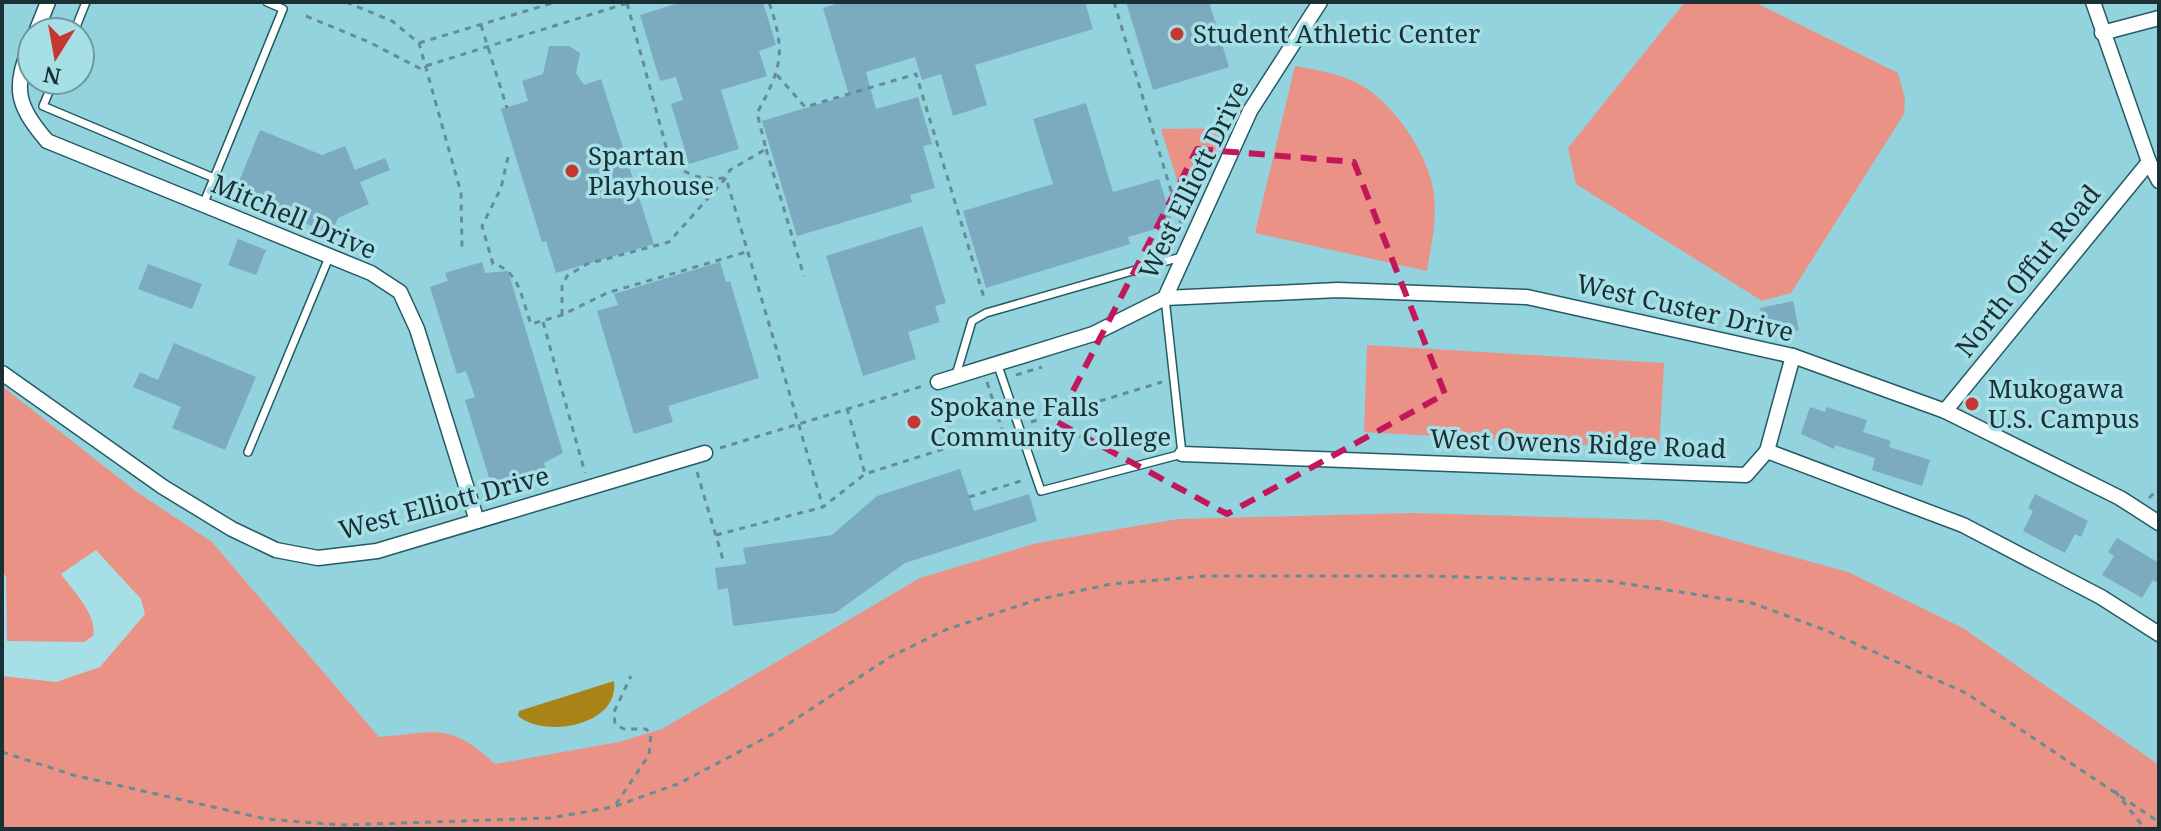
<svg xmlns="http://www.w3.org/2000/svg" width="2161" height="831" font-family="'Noto Serif',serif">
	<rect width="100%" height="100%" fill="#a7dfe7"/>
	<path fill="#92d3dd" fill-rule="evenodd" d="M2,2h2157v808l-1588,-21 -192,-52 -167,-195 -75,-50 -135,-106zM32,32h48v48h-48z"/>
	<g fill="#eb9287">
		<polygon points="1685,2 1754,2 1898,73 1905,99 1904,114 1791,293 1762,301 1576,184 1568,148"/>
		<path d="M1295,66c22,4 47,8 66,19 34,19 70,73 73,111 3,26 -3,50 -7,75l-172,-38z"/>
		<polygon points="1226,128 1195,199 1181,193 1161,129"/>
		<polygon points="1367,345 1664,363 1659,449 1364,432"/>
		<path d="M2,386l135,106 75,50 167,195c57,-5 71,-15 116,27l124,-22 43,-13 258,-151 117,-35 141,-24 234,-6 248,7 188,52 115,56 196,137v64h-2157v-153l54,6 44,-15 45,-53 -4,-15 -45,-49 -35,24c12,17 37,41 32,62l-9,6 -77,-1 -1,-64 -4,-7z"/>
	</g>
	<path fill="#a78318" d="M614,681c6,44 -68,58 -96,35l1,-5z"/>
	<g fill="#7caabf">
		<polygon points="682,2 763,2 776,45 759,51 767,76 721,90 739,149 689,164 671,104 683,100 676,77 660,81 640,15"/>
		<polygon points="842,2 1085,2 1093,29 975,65 987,105 953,116 941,74 922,80 915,57 866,72 876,109 918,97 932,144 923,146 935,188 910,195 912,202 797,236 762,121 849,95 823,8"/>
		<polygon points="1126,2 1209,2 1229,67 1153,90"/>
		<polygon points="549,46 569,46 580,53 576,73 584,85 601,79 654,244 556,273 546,241 542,242 501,109 528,101 522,81 543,74"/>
		<polygon points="1086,103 1113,192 1159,179 1173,224 1128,237 1130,244 986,288 963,211 1053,184 1033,119"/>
		<polygon points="260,130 322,155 345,146 355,170 385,158 390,170 360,182 369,204 338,218 331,234 234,194"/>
		<polygon points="922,226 946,303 935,306 940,322 908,332 916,359 863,376 826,256"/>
		<polygon points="238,239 266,250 256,275 228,265"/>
		<polygon points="482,262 485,273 508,271 563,453 544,463 547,474 520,482 518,476 491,484 465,400 475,397 466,371 457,374 430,287 448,281 445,273"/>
		<polygon points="720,262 726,282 730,281 759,378 668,406 673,422 634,434 597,311 618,305 614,294"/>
		<polygon points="148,264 202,284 192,309 138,289"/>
		<polygon points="1793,301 1799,330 1767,337 1760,308"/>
		<polygon points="174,343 256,377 225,450 172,428 181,407 133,387 140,372 158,380"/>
		<polygon points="1810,407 1825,412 1826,407 1867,420 1863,432 1891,441 1889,447 1930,460 1922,486 1872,470 1875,458 1835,445 1834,449 1801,434"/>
		<polygon points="960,469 974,511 1029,494 1037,521 905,563 835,613 733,626 728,588 718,590 715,568 746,564 743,548 832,535 877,496"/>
		<polygon points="2035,494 2088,521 2081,537 2075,534 2065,553 2023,531 2033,511 2028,508"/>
		<polygon points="2117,538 2159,563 2159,584 2153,580 2142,598 2102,575 2114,556 2108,552"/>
	</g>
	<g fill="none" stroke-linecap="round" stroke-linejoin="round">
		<defs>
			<g id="lane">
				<polyline points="74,32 86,2"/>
				<polyline points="54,80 43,106 214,178"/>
				<polyline points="203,205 283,9 267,2"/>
				<polyline points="997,363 1041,491 1182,454 1165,298"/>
				<polyline points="956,375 972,321 986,313 1181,257"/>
				<polyline points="248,452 330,255"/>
			</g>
			<g id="street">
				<polyline points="2093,2 2149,162 2159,181"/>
				<polyline points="36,32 48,2"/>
				<polyline points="2102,33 2159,18"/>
				<path d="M32,41c-19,47 -17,62 15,100l324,132 29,19 17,37 60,192"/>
				<polyline points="1165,298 1338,290 1527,297 1793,356 1945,411 2120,498 2159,523"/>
				<polyline points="2,373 163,487 232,529 276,550 318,558 377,551 705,453"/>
				<polyline points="938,382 1093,334 1165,298 1250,111 1320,2"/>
				<polyline points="1945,411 2149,162"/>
				<polyline points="1767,451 1793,356"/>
				<polyline points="1182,454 1746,475 1767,451 1963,525 2101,597 2159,634"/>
			</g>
		</defs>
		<use href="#lane" stroke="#245b62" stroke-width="10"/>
		<use href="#street" stroke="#245b62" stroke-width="17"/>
		<g stroke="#658d93" stroke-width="3" stroke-dasharray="6 6" stroke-linecap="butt">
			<polyline points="346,2 392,21 419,43 461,193 462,249"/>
			<polyline points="1114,2 1181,224"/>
			<path d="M627,3l41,151c14,22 32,26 58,24l97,329"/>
			<polyline points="306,16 369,42 419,68 631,2"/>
			<polyline points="481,25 507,108"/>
			<polyline points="419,43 556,2"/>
			<polyline points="777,75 805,107 916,74 985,301"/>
			<polyline points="766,149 804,276"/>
			<path d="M508,157l-7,31 -19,38 11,38c27,6 29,37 38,60l31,-9 45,-22 139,-41"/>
			<path d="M562,315v-29l5,-10 20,-12 82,-22 57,-64 4,-8 36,-21 -9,-36c25,-45 29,-61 12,-111"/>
			<polyline points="543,322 585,473"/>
			<polyline points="1016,375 1042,367"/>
			<polyline points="987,382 1007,445 1012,447"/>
			<polyline points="847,408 865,474"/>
			<polyline points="1031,422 1162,382"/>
			<polyline points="720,448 923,386"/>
			<polyline points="697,472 724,563"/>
			<polyline points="969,497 1024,480"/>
			<polyline points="2149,498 2159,488"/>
			<polyline points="716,535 823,507 865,474 1003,430"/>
			<polyline points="2,752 73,775 266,819 341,825 550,818 613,807 678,784 773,734 890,657 945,630 1036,600 1111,584 1207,576 1427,576 1608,581 1752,603 1825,630 1966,693 2159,822"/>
			<polyline points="2115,791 2145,829"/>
			<polyline points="616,804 649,755 651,734 646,729 624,729 615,724 614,712 631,676"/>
		</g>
		<use href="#lane" stroke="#fff" stroke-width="7"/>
		<use href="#street" stroke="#fff" stroke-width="14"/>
	</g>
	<path fill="none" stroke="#c2185b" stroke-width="6" stroke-dasharray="16 10" stroke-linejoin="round" d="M1197,149l157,13 91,232 -218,120 -170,-92z"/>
	<g fill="#c53730" stroke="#a7dfe7" stroke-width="3">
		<circle cx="1177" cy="34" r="8"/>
		<circle cx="572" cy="171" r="8"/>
		<circle cx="1972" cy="404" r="8"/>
		<circle cx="914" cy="422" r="8"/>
	</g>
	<g text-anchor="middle" stroke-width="7" stroke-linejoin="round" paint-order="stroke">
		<g font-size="26" fill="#1a3034" stroke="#a7dfe7" text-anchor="start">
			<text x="1193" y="43">Student Athletic Center</text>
			<text x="588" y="165">Spartan<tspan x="588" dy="30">Playhouse</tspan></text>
			<text x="1988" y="398">Mukogawa<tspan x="1988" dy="30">U.S. Campus</tspan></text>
			<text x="930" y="416">Spokane Falls<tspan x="930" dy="30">Community College</tspan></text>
		</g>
		<g font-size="26" fill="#1a3034" stroke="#a7dfe7">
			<text transform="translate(1194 180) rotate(-64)" y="9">West Elliott Drive</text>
			<text transform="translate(294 217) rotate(23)" y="9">Mitchell Drive</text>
			<text transform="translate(2028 271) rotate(-51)" y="9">North Offut Road</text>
			<text transform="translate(1685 308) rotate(13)" y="9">West Custer Drive</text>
			<text transform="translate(1578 444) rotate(2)" y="9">West Owens Ridge Road</text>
			<text transform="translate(444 503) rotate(-15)" y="9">West Elliott Drive</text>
		</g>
	</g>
	<rect width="2161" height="831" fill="none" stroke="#1a3034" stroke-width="8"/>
	<g transform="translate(56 56) rotate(191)"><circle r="38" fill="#a7dfe7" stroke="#6f999f" stroke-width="2"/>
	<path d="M0-6L14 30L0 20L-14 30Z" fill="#c53730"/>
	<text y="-12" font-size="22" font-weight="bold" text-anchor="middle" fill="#1a3034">N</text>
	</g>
</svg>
